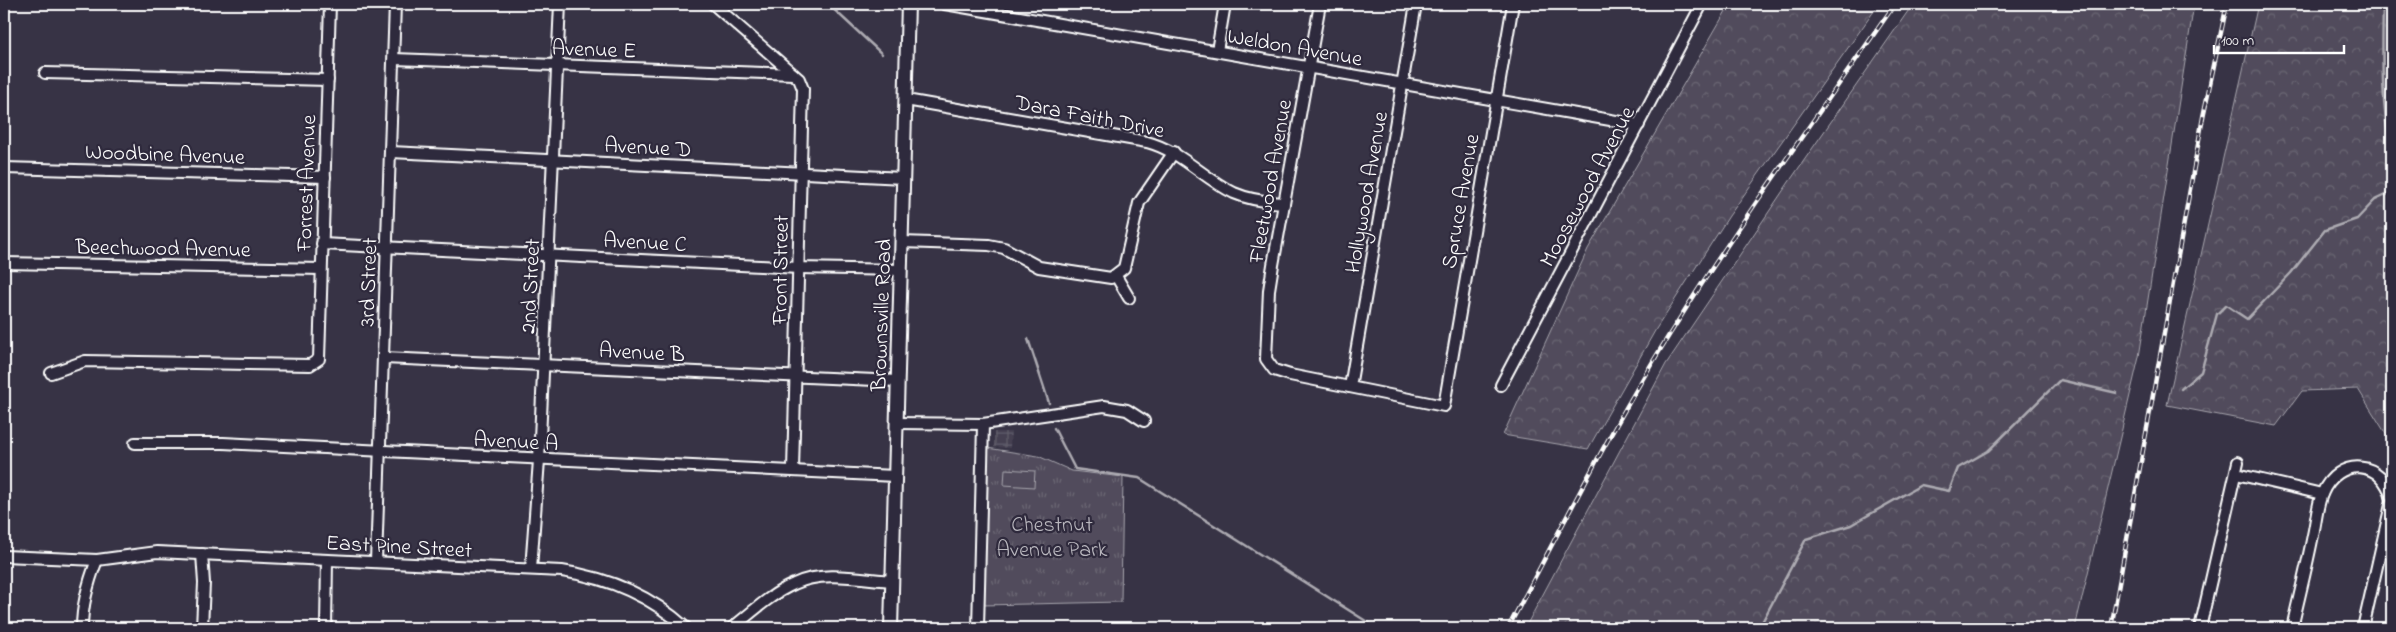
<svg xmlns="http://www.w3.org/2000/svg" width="2396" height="632" font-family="'Indie Flower',sans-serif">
	<defs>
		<pattern id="industrial-grid" width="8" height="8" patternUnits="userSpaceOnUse" patternTransform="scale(1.25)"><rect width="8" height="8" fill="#444051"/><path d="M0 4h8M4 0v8" fill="none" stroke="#605d6b"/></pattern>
		<pattern id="grass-tufts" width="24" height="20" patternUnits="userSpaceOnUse" patternTransform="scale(1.25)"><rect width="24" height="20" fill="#514c5c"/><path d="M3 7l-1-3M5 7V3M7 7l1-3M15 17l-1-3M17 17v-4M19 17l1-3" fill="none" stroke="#6b6774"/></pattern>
		<pattern id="forest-crowns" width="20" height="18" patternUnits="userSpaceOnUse" patternTransform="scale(1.25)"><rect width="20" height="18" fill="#514c5c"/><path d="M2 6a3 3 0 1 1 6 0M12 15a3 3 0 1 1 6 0" fill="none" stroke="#6b6774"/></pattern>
	</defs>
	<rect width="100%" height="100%" fill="#373345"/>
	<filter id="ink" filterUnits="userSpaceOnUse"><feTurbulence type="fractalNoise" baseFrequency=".02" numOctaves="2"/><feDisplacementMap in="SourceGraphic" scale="10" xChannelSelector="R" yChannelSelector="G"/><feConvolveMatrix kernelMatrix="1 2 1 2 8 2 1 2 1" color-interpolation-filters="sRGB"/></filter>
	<g filter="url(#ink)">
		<polygon fill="url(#industrial-grid)" points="994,432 1011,432 1010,448 994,447"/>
		<polygon fill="url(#grass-tufts)" stroke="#a8a6ae" points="987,448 1038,456 1072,471 1123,477 1121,602 982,605"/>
		<g fill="url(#forest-crowns)" stroke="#a8a6ae">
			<polygon points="1730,4 1879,4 1729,216 1656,329 1588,449 1503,435 1588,249"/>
			<polygon points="1913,4 2194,4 2139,357 2075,628 1525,628 1666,364 1789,182"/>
			<polygon points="2258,4 2392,4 2392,437 2386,434 2358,389 2302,391 2276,426 2167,405"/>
		</g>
		<polygon fill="#514c5c" stroke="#a8a6ae" points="1005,469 1035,471 1034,487 1004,485"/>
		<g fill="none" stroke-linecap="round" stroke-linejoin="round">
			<g stroke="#adabb2" stroke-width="2.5">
				<polyline points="828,4 882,54"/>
				<path d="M2383,4c-1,50 -2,104 9,153"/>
				<polyline points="1028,339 1049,403"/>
				<polyline points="2181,389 2201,372 2217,314 2226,305 2247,319 2291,273 2325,230 2357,219 2375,200 2392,192"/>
				<polyline points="1054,428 1075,469 1139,478 1377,628"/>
				<polyline points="1759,628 1806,539 1851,525 1921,485 1949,491 1958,468 1988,451 2060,380 2117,393"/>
			</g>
			<defs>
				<g id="minor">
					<polyline points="713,4 799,79 803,89 793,470"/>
					<polyline points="945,4 1639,125"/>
					<polyline points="1320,4 1273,265 1269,290 1266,359 1274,370 1290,375 1444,406 1513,4"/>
					<polyline points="1217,51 1225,4"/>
					<polyline points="394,59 793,74"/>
					<polyline points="45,73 328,80"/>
					<path d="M906,100l241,42c34,9 56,36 87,51 16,7 32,9 50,10"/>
					<polyline points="391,152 903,178"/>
					<polyline points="4,168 325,177"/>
					<polyline points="902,242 989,245 1004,248 1039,267 1111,278 1124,268 1139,203 1174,152"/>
					<polyline points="322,244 799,268 901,270"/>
					<polyline points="4,263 321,269"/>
					<polyline points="1116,276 1129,298"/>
					<polyline points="384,358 898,381"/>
					<polyline points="51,373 85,361 310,365 319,359 330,4"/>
					<polyline points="1501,385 1702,4"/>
					<polyline points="1350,387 1416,4"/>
					<polyline points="897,423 983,424 1104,406 1127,410 1144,421"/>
					<polyline points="135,443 223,443 895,476"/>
					<polyline points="2236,474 2322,494"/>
					<polyline points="202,554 204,583 202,628"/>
					<path d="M4,556l93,4 60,-8 405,19c47,7 89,25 124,57"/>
					<polyline points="376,562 395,4"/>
					<polyline points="531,569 539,460 560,4"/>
					<path d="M82,628c0,-24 6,-45 15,-68"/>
					<polyline points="326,628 327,560"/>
					<path d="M732,628c19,-15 39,-34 62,-44 29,-14 67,-5 99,-3"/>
					<polyline points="978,628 983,424"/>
					<polyline points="2200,628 2238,462"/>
					<path d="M2292,628c7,-31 15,-62 21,-93 3,-13 4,-29 9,-41 16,-38 62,-35 70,6l-29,128"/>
				</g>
				<polyline id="tertiary" points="891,628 908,4"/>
			</defs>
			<use href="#minor" stroke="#fff" stroke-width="14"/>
			<use href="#tertiary" stroke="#fff" stroke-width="16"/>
			<use href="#minor" stroke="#2f2a3d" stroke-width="10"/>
			<use href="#tertiary" stroke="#2f2a3d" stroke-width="12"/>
			<defs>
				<g id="rail">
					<path d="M1508,628c55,-103 107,-208 170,-307 68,-108 144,-212 217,-317"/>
					<polyline points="2111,628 2203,117 2227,4"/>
				</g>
			</defs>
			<use href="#rail" stroke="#fff" stroke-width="4.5"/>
			<use href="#rail" stroke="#2f2a3d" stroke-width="2.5" stroke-dasharray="8" stroke-linecap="butt"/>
		</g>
	</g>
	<g text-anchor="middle" stroke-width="4.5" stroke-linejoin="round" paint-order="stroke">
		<g font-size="22" fill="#fff" stroke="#2f2a3d">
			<text transform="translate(1295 46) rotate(10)" y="8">Weldon Avenue</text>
			<text transform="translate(594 48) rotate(2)" y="8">Avenue E</text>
			<text transform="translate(1090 115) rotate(11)" y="8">Dara Faith Drive</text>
			<text transform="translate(648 146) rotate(3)" y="8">Avenue D</text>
			<text transform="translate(165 153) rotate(2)" y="8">Woodbine Avenue</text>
			<text transform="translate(1269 181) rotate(-80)" y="8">Fleetwood Avenue</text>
			<text transform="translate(305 183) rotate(-88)" y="8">Forrest Avenue</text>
			<text transform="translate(1586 186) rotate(-62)" y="8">Moosewood Avenue</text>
			<text transform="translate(1365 192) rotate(-80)" y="8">Hollywood Avenue</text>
			<text transform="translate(1459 201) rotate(-80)" y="8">Spruce Avenue</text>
			<text transform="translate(645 241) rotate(3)" y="8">Avenue C</text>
			<text transform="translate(163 247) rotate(1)" y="8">Beechwood Avenue</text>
			<text transform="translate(779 270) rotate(-89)" y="8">Front Street</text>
			<text transform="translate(367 282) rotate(-88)" y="8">3rd Street</text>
			<text transform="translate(529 286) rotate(-87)" y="8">2nd Street</text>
			<text transform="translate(880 315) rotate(-88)" y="8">Brownsville Road</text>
			<text transform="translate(642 351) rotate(3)" y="8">Avenue B</text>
			<text transform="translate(516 440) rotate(3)" y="8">Avenue A</text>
			<text transform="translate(399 545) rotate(3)" y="8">East Pine Street</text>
		</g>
		<g font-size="22" fill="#b9b7be" stroke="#2f2a3d">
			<text x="1052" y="531">Chestnut<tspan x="1052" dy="25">Avenue Park</tspan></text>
		</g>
	</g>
	<rect width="2396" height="632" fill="none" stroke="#2f2a3d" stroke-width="20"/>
	<rect x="10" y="10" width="2376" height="612" fill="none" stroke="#fff" stroke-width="2" filter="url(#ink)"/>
	<path d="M2214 45v8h130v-8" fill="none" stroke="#ffffff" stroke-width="2.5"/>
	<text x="2221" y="45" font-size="15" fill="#ffffff" stroke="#2f2a3d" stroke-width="4" paint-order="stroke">100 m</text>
</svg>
